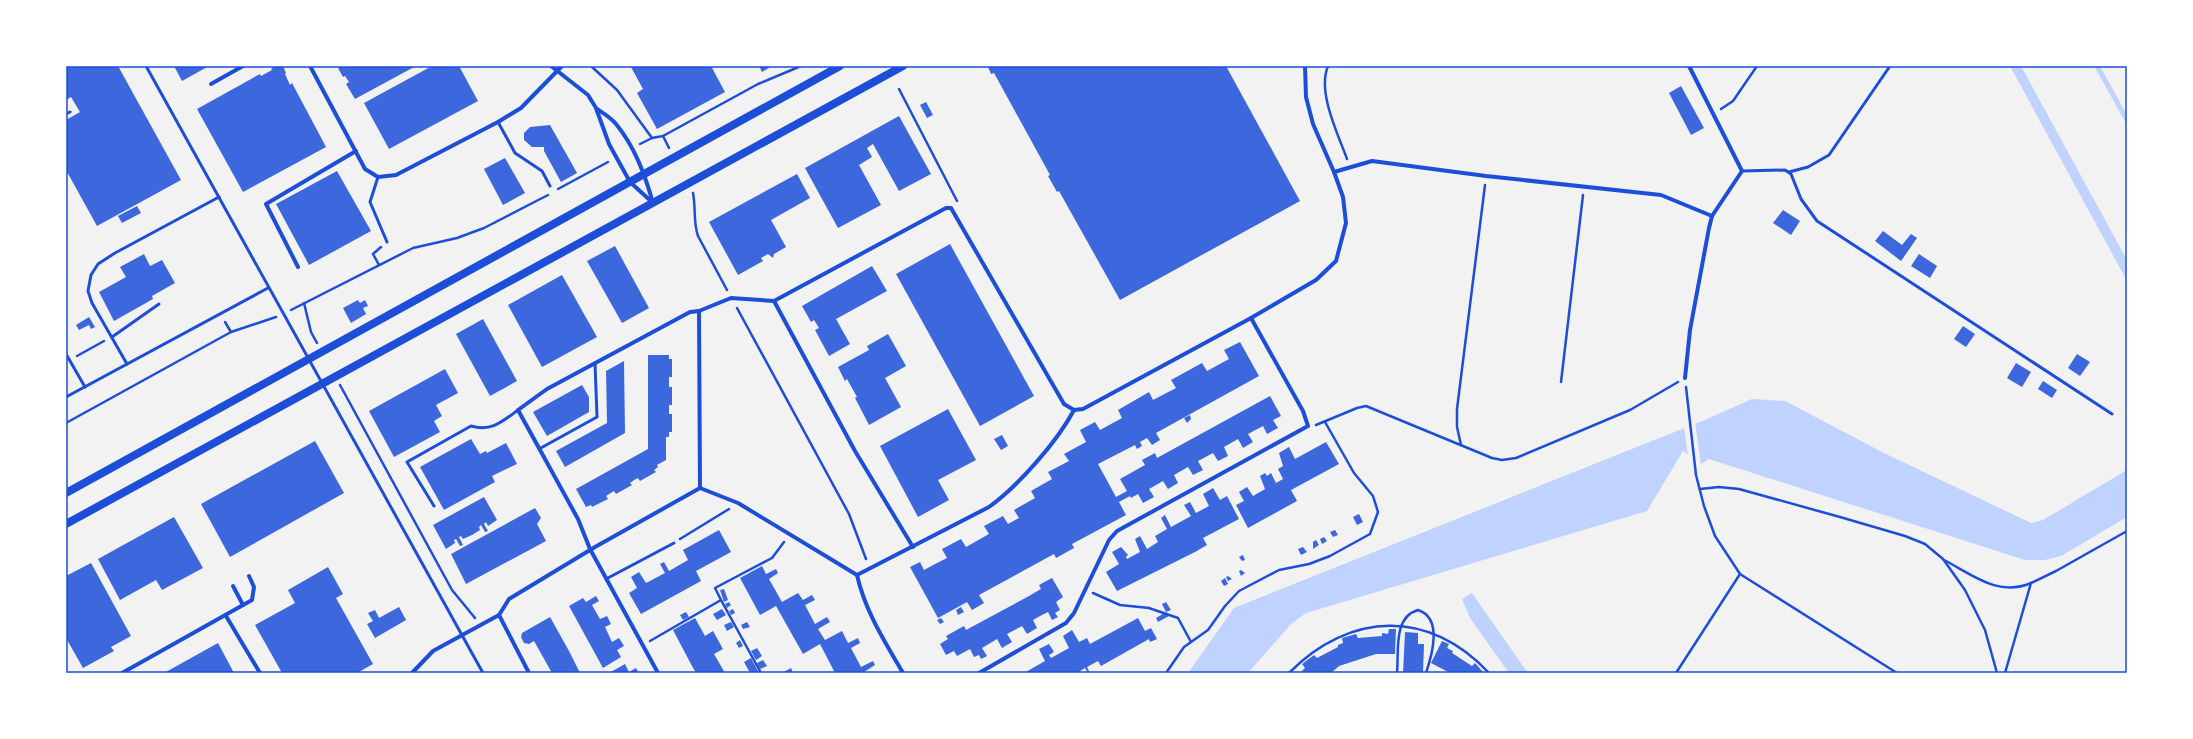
<svg xmlns="http://www.w3.org/2000/svg" width="2193" height="739" font-family="Roboto,sans-serif">
	<rect width="100%" height="100%" fill="#f2f2f2"/>
	<g fill="#bfd3fe">
		<polygon points="2010,66 2021,66 2127,260 2127,281"/>
		<polygon points="1752,399 1785,401 1884,453 2031,523 2043,520 2127,470 2127,517 2061,556 2045,560 2025,560 1709,459 1701,464 1683,451 1647,511 1306,613 1291,624 1248,673 1188,673 1234,608 1707,419"/>
		<polygon points="1472,593 1528,673 1509,673 1470,618 1462,599"/>
	</g>
	<polygon fill="#f2f2f2" points="1695,422 1701,466 1688,456 1684,426"/>
	<g fill="none" stroke-linecap="round" stroke-linejoin="round">
		<polyline stroke="#bfd3fe" stroke-width="5" points="2097,66 2127,120"/>
	</g>
	<g fill="#3d67dc">
		<polygon points="66,66 118,66 181,180 97,226 66,170 66,120 80,112 71,97 66,100"/>
		<polygon points="174,66 209,66 182,81"/>
		<polygon points="275,66 283,66 286,73 285,74 290,85 292,83 326,147 243,192 197,109 260,74 261,76 272,70 271,69"/>
		<polygon points="342,66 416,66 355,99 346,84 349,82 345,76 343,77 338,68"/>
		<polygon points="432,66 459,66 478,101 389,149 364,103"/>
		<polygon points="634,66 711,66 725,92 657,129 637,93 643,89 631,67"/>
		<polygon points="759,66 772,66 762,72"/>
		<polygon points="990,66 1226,66 1300,201 1120,300 1059,191 1057,192 1048,176 1050,175 994,73 991,74 988,67"/>
		<polygon points="1681,86 1704,128 1691,135 1669,93"/>
		<polygon points="926,102 933,115 927,118 920,105"/>
		<polygon points="899,116 931,174 899,191 873,144 867,148 872,157 859,165 881,205 838,228 805,168"/>
		<polygon points="550,125 577,173 561,182 544,151 544,147 532,147 524,140 524,133 530,127"/>
		<polygon points="505,158 525,193 503,205 484,169"/>
		<polygon points="337,171 371,231 309,265 276,204"/>
		<polygon points="797,174 810,198 771,220 786,247 774,254 773,258 768,254 761,258 763,261 738,275 709,222"/>
		<polygon points="137,206 141,213 122,223 118,216"/>
		<polygon points="1783,210 1800,221 1791,235 1773,223"/>
		<polygon points="1883,231 1902,245 1911,234 1917,238 1901,261 1875,241"/>
		<polygon points="950,244 1034,396 980,426 896,274"/>
		<polygon points="615,246 649,308 622,323 587,261"/>
		<polygon points="144,254 150,266 162,260 175,283 152,296 153,299 114,321 99,292 126,277 120,267"/>
		<polygon points="1919,254 1937,266 1930,278 1911,266"/>
		<polygon points="872,266 887,291 836,319 850,344 829,356 815,330 819,328 814,320 811,322 802,306"/>
		<polygon points="562,275 597,337 542,367 508,305"/>
		<polygon points="358,300 360,303 365,300 368,306 363,308 366,314 351,323 343,308"/>
		<polygon points="89,317 95,327 91,329 89,325 79,330 76,325"/>
		<polygon points="483,319 517,381 490,396 456,334"/>
		<polygon points="1963,326 1975,334 1966,347 1954,339"/>
		<polygon points="888,334 906,366 885,378 901,407 869,425 855,398 857,397 847,379 845,381 838,367 869,350 867,346"/>
		<polygon points="1240,342 1259,376 1156,433 1160,440 1152,445 1147,438 1140,442 1142,446 1137,449 1135,445 1098,464 1116,497 1127,491 1120,479 1145,465 1142,460 1155,453 1157,458 1270,396 1281,416 1273,420 1278,428 1267,434 1263,426 1248,434 1253,442 1243,448 1238,439 1224,447 1228,456 1218,461 1213,453 1198,461 1203,470 1193,475 1188,467 1174,475 1178,483 1168,489 1163,481 1149,489 1154,497 1143,503 1138,494 1131,498 1130,496 1119,502 1126,515 1072,544 1074,548 1056,558 1054,554 979,595 984,603 972,610 967,602 938,618 910,567 920,562 924,570 935,564 947,558 942,549 961,539 966,547 989,534 984,526 1003,516 1008,524 1019,518 1014,510 1035,498 1031,491 1052,479 1048,472 1069,461 1064,454 1086,442 1080,430 1095,422 1100,430 1122,418 1118,410 1149,392 1153,400 1176,388 1171,380 1202,363 1207,371 1229,359 1224,350"/>
		<polygon points="2077,354 2090,362 2080,376 2068,368"/>
		<polygon points="648,355 669,355 669,359 672,359 672,377 669,377 669,387 672,387 672,405 669,405 669,414 672,414 672,432 669,432 669,437 666,437 666,460 657,465 658,467 654,470 656,472 640,481 638,478 634,480 630,483 632,485 616,494 614,491 606,496 608,499 592,507 591,505 586,507 576,489 648,449"/>
		<polygon points="624,361 625,433 565,467 556,451 607,423 606,371"/>
		<polygon points="2016,363 2031,372 2022,387 2007,378"/>
		<polygon points="445,369 458,393 436,405 442,416 434,421 440,432 394,457 369,411"/>
		<polygon points="2043,381 2057,390 2052,398 2038,389"/>
		<polygon points="582,385 589,397 589,412 547,436 533,412"/>
		<polygon points="948,409 976,460 938,480 949,500 918,517 880,446"/>
		<polygon points="1190,415 1191,419 1187,423 1184,418"/>
		<polygon points="1002,435 1008,446 1001,450 994,439"/>
		<polygon points="471,439 480,454 486,451 487,453 506,443 517,464 492,476 495,482 444,510 420,467"/>
		<polygon points="315,441 344,493 230,557 201,504"/>
		<polygon points="1326,442 1339,464 1291,490 1297,501 1248,528 1236,505 1244,501 1239,492 1247,487 1253,496 1265,489 1260,476 1265,473 1267,476 1271,473 1276,483 1283,479 1278,469 1283,466 1279,453 1289,447 1295,459"/>
		<polygon points="1213,488 1220,500 1227,496 1239,519 1203,538 1207,545 1195,552 1117,591 1106,572 1119,564 1112,552 1121,547 1128,555 1126,557 1127,559 1140,552 1135,539 1140,536 1147,549 1158,542 1155,536 1167,529 1161,518 1165,515 1171,527 1191,516 1184,505 1190,502 1196,513 1209,506 1203,494"/>
		<polygon points="484,497 497,520 488,526 486,522 484,524 488,531 485,532 481,525 479,527 480,530 472,535 463,539 461,536 459,537 463,545 460,546 456,539 454,540 455,543 446,549 433,525"/>
		<polygon points="535,508 541,518 537,524 546,541 466,584 451,554"/>
		<polygon points="1359,514 1363,522 1357,525 1353,517"/>
		<polygon points="174,517 203,568 162,590 156,580 120,600 98,559"/>
		<polygon points="719,530 731,552 696,571 701,581 641,614 629,593 637,588 631,577 639,572 646,583 665,573 660,564 664,562 669,571 688,560 683,550"/>
		<polygon points="1335,530 1338,535 1333,537 1330,532"/>
		<polygon points="1324,537 1327,541 1322,544 1320,539"/>
		<polygon points="1316,540 1319,545 1313,549 1313,542"/>
		<polygon points="1303,547 1307,552 1301,555 1298,549"/>
		<polygon points="1243,555 1245,560 1242,561 1239,557"/>
		<polygon points="91,563 131,636 111,647 114,651 83,668 66,638 66,576"/>
		<polygon points="762,566 766,574 776,569 778,573 769,579 782,602 798,593 803,600 812,595 815,600 805,605 815,624 827,617 830,622 818,629 825,640 842,631 848,643 858,638 860,643 851,648 861,667 873,661 875,665 864,672 865,673 835,673 820,644 803,654 776,606 760,615 740,578"/>
		<polygon points="328,567 343,594 336,598 373,664 357,673 282,673 255,625 295,603 288,590"/>
		<polygon points="1241,570 1245,573 1241,576 1239,571"/>
		<polygon points="1228,576 1232,579 1228,581 1226,577"/>
		<polygon points="1052,578 1063,597 1056,602 1060,610 1055,613 1058,617 1052,620 1048,612 1040,616 1033,620 1037,628 1027,634 1022,626 1007,634 1012,642 1002,648 997,639 982,648 987,656 981,659 979,655 974,657 970,649 957,656 954,651 946,655 940,644 948,639 946,636 964,626 966,630 1029,596 1041,589 1039,585"/>
		<polygon points="1225,578 1228,584 1224,586 1221,581"/>
		<polygon points="724,589 728,600 724,602 720,590"/>
		<polygon points="596,596 599,601 592,605 600,619 607,616 611,624 605,627 612,642 619,638 624,646 617,650 621,657 603,668 569,606 583,598 586,602"/>
		<polygon points="729,602 731,605 727,608 725,604"/>
		<polygon points="1166,602 1171,610 1166,612 1162,604"/>
		<polygon points="399,607 406,620 375,638 367,624 373,621 368,613 375,610 379,618"/>
		<polygon points="961,607 964,612 958,615 956,610"/>
		<polygon points="722,609 726,615 717,620 713,614"/>
		<polygon points="733,609 735,613 731,615 729,611"/>
		<polygon points="686,612 689,617 683,620 680,615"/>
		<polygon points="1166,612 1169,616 1158,622 1156,618"/>
		<polygon points="550,617 569,651 580,673 552,673 534,641 529,644 524,643 521,637 522,633"/>
		<polygon points="695,618 705,636 713,631 723,649 714,654 725,673 696,673 692,666 673,630"/>
		<polygon points="941,618 944,622 940,624 937,620"/>
		<polygon points="1138,618 1145,631 1151,628 1157,639 1150,642 1149,639 1101,666 1098,661 1087,667 1090,673 1088,673 1085,668 1077,673 1024,673 1045,661 1039,649 1049,644 1054,652 1049,655 1051,658 1069,648 1063,636 1072,630 1079,642 1087,638 1090,644"/>
		<polygon points="731,622 734,627 727,631 724,625"/>
		<polygon points="747,622 750,627 743,629 741,625"/>
		<polygon points="1389,629 1396,629 1395,654 1376,654 1339,666 1331,673 1301,672 1305,668 1302,664 1314,655 1317,658 1338,647 1338,645 1343,643 1342,638 1356,634 1358,638 1382,636 1382,633 1388,634"/>
		<polygon points="1405,632 1418,633 1418,644 1424,644 1423,673 1403,673"/>
		<polygon points="740,640 743,646 739,648 736,643"/>
		<polygon points="1442,641 1449,644 1447,648 1453,651 1452,653 1472,666 1475,663 1484,673 1450,673 1431,663"/>
		<polygon points="218,643 234,673 164,673"/>
		<polygon points="757,648 762,656 756,660 751,651"/>
		<polygon points="751,658 759,673 750,673 744,662"/>
		<polygon points="763,660 767,666 760,669 757,663"/>
		<polygon points="625,664 629,672 636,668 639,673 609,673"/>
		<polygon points="791,668 793,673 782,673"/>
	</g>
	<g fill="none" stroke-linecap="round" stroke-linejoin="round">
		<g stroke="#1d4ed8" stroke-width="2.5">
			<polyline points="591,66 617,90 652,138"/>
			<path d="M1328,66c-11,26 10,68 19,93"/>
			<polyline points="899,89 957,201"/>
			<polyline points="1721,109 1733,101 1757,66"/>
			<polyline points="663,136 669,148"/>
			<polyline points="640,144 652,138 663,136 758,84 801,66"/>
			<polyline points="558,189 608,162"/>
			<path d="M693,193c3,15 0,29 5,43l29,54"/>
			<polyline points="379,265 373,254 381,247"/>
			<polyline points="304,303 311,332 317,343"/>
			<polyline points="737,308 849,514 866,559"/>
			<polyline points="291,310 413,248 457,238 484,228 548,195"/>
			<polyline points="225,322 231,332"/>
			<polyline points="77,356 104,341"/>
			<polyline points="1561,382 1583,195"/>
			<polyline points="340,385 452,590 475,618"/>
			<polyline points="1686,387 1696,475 1704,506 1715,536 1740,574 1897,673"/>
			<polyline points="66,423 231,332 276,317"/>
			<polyline points="1316,425 1357,408 1366,406 1492,458 1502,460 1516,458 1630,410 1678,382"/>
			<polyline points="1461,445 1457,427 1457,409 1485,185"/>
			<polyline points="1700,489 1719,487 1739,489 1840,517 1905,536 1925,544 1943,559 1965,590 1985,630 1997,673"/>
			<polyline points="680,539 729,509"/>
			<path d="M1944,560c29,15 54,37 87,23"/>
			<polyline points="1093,593 1120,605 1149,608 1178,618 1191,642"/>
			<polyline points="721,600 715,588 772,558 784,542"/>
			<polyline points="650,641 721,600 761,673"/>
			<polyline points="1166,673 1184,647 1208,630 1225,606 1239,591 1279,570 1309,564 1330,556 1370,534 1378,512 1373,496 1354,473 1325,422"/>
			<path d="M1289,673c61,-62 141,-64 200,0"/>
			<path d="M1397,673c2,-22 -4,-56 21,-63 25,8 14,45 8,63"/>
			<polyline points="1676,673 1740,574"/>
			<polyline points="2005,673 2031,583 2056,571 2127,531"/>
		</g>
		<g stroke="#1d4ed8" stroke-width="3">
			<polyline points="146,66 483,673"/>
			<polyline points="66,114 70,112"/>
			<polyline points="498,122 515,153 542,171 550,186"/>
			<polyline points="1742,171 1785,170 1791,174 1801,199 1817,221 2112,414"/>
			<polyline points="1789,172 1808,167 1829,155 1890,66"/>
			<polyline points="378,177 370,202 387,242"/>
			<polyline points="112,337 159,304"/>
			<polyline points="66,354 85,387"/>
			<polyline points="127,364 92,303 88,291 91,275 98,264 115,253 219,197"/>
			<polyline points="66,397 268,288"/>
			<polyline points="539,449 597,417 595,363"/>
			<path d="M434,506l-27,-44 64,-36c20,6 31,-4 47,-16"/>
			<polyline points="606,579 674,543"/>
		</g>
		<g stroke="#1d4ed8" stroke-width="4">
			<polyline points="310,66 365,169 378,177 396,175 498,122 521,108 562,66"/>
			<polyline points="551,66 588,95 596,108 609,144 630,182 653,203"/>
			<polyline points="211,84 243,66"/>
			<path d="M597,109c6,4 14,9 19,15 19,23 29,51 37,79"/>
			<polyline points="1334,172 1372,161 1486,176 1661,195 1712,216"/>
			<polyline points="298,267 266,204 356,151"/>
			<polyline points="774,301 855,451 913,547"/>
			<polyline points="1251,318 1316,280 1336,261 1346,223 1343,197 1334,172 1313,124 1306,97 1305,66"/>
			<polyline points="1685,378 1690,330 1709,228 1712,216 1742,171 1689,66"/>
			<path d="M700,488l38,15 119,72c8,36 28,67 46,98"/>
			<path d="M857,575l132,-68c29,-21 68,-65 85,-97"/>
			<polyline points="233,586 243,605"/>
			<polyline points="499,615 529,673"/>
			<polyline points="226,616 260,673"/>
			<polyline points="122,673 252,600 254,587 249,576"/>
			<polyline points="412,673 433,651 499,615 509,599 595,547 700,488 699,311"/>
			<polyline points="658,673 590,549 578,519 518,410 547,389 690,312 699,311 731,298 774,301 946,208 951,208 1064,404 1074,410"/>
			<polyline points="979,673 1066,623 1074,613 1109,540 1117,531 1308,426 1303,411 1251,318 1083,409 1074,410"/>
		</g>
		<g stroke="#1d4ed8" stroke-width="8">
			<polyline points="66,493 840,66"/>
			<polyline points="66,524 903,66"/>
		</g>
	</g>
	<rect width="2193" height="739" fill="none" stroke="#ffffff" stroke-width="134"/>
	<rect x="67" y="67" width="2059" height="605" fill="none" stroke="#1d4ed8" stroke-width="1.5"/>
</svg>
